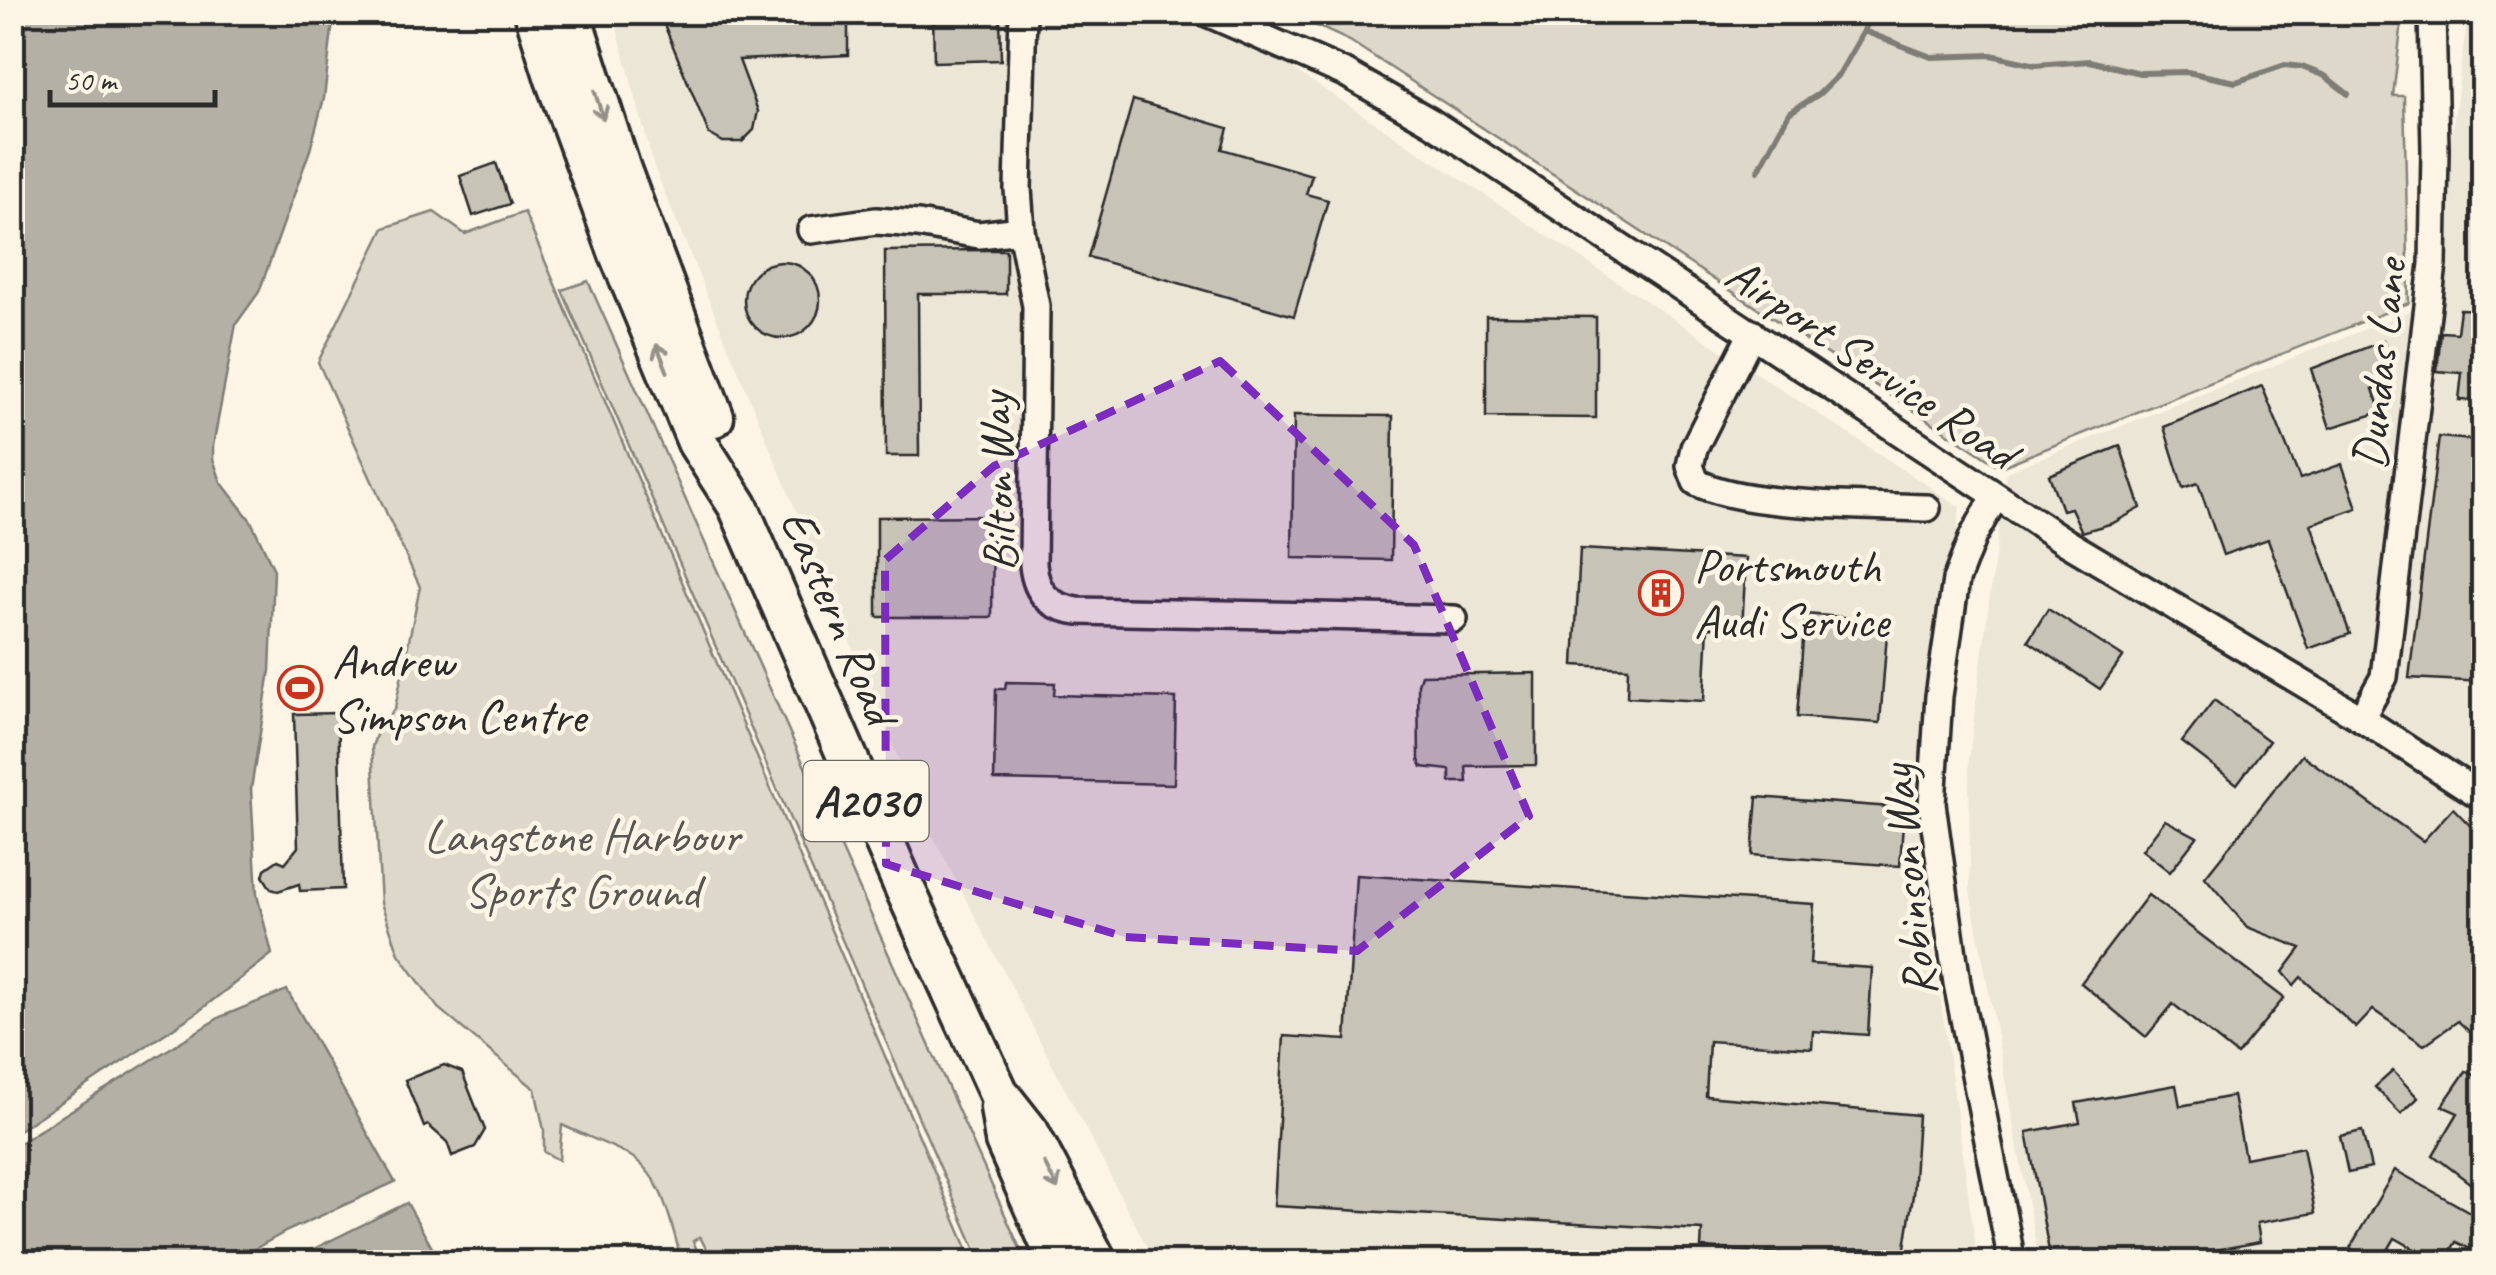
<svg xmlns="http://www.w3.org/2000/svg" width="2496" height="1275" font-family="Caveat,sans-serif">
	<rect width="100%" height="100%" fill="#fcf5e5"/>
	<filter id="ink" filterUnits="userSpaceOnUse"><feTurbulence type="fractalNoise" baseFrequency=".01" numOctaves="2"/><feDisplacementMap in="SourceGraphic" scale="20" xChannelSelector="R" yChannelSelector="G"/><feConvolveMatrix kernelMatrix="1 2 1 2 8 2 1 2 1" color-interpolation-filters="sRGB"/></filter>
	<g filter="url(#ink)">
		<g fill="#ece6d7">
			<polygon points="613,13 1183,13 1238,33 1960,507 1919,848 1978,1262 1155,1262 920,811 654,167"/>
			<polygon points="2468,13 2483,13 2483,1262 2039,1262 1970,891 1969,758 2006,472 2413,310 2431,291"/>
		</g>
		<g fill="#ded8ca" stroke="#84827a" stroke-width="2.5">
			<polygon points="1289,13 2403,13 2393,96 2404,96 2409,303 2000,467 1350,41"/>
			<path d="M434,212l31,22 59,-22 449,1050h-260l-13,-25 -7,4 9,21h-20c-11,-37 -18,-88 -55,-108 -21,-11 -44,-19 -65,-29l-3,35 -15,-8v-22l-9,-41 -97,-81 -39,-54 -18,-51 -9,-156 6,-18 17,-21 25,-121 -102,-225 66,-134z"/>
			<polygon points="588,281 1026,1262 981,1262 562,290"/>
		</g>
		<g fill="#b4b0a5" stroke="#7d7b74" stroke-width="2.5">
			<polygon points="13,12 334,13 324,98 310,150 259,292 236,324 213,446 213,459 221,482 251,521 274,570 270,671 251,789 257,895 272,954 199,1011 13,1134"/>
			<polygon points="287,990 395,1182 287,1231 231,1262 13,1262 13,1147 220,1017"/>
			<polygon points="407,1203 440,1262 287,1262"/>
		</g>
		<g fill="none" stroke-linecap="round" stroke-linejoin="round">
			<g stroke="#7d7b74" stroke-width="6">
				<polyline points="1864,31 1871,12"/>
				<polyline points="1758,171 1789,113 1819,94 1840,73 1864,31 1931,57 1991,55 2036,65 2089,61 2140,73 2187,72 2236,82 2285,65 2302,67 2325,76 2348,94"/>
			</g>
		</g>
		<g fill="#c8c3b7" stroke="#2b2b2b" stroke-width="2.5">
			<polygon points="659,12 848,12 848,55 739,60 758,111 754,130 742,142 723,142 709,134"/>
			<polygon points="933,12 1000,12 1001,60 934,62"/>
			<polygon points="1133,100 1228,128 1222,149 1312,175 1306,194 1328,200 1294,316 1088,257"/>
			<polygon points="496,163 510,204 473,216 460,176"/>
			<polygon points="991,250 1006,250 1006,294 918,294 919,456 886,456 885,251"/>
			<circle cx="782" cy="300" r="38"/>
			<polygon points="2460,309 2484,310 2484,401 2459,400 2462,373 2437,371 2441,332 2457,333"/>
			<polygon points="1486,316 1596,317 1596,418 1486,417"/>
			<polygon points="2383,341 2395,365 2385,367 2390,387 2373,389 2381,412 2330,428 2311,369"/>
			<polygon points="2262,386 2300,479 2342,464 2357,508 2311,524 2350,634 2308,649 2268,539 2223,555 2198,483 2183,488 2164,427"/>
			<polygon points="1294,415 1393,416 1391,560 1292,558"/>
			<polygon points="2439,437 2484,441 2484,682 2409,678"/>
			<polygon points="2120,446 2141,508 2113,523 2082,532 2071,508 2062,510 2049,475"/>
			<polygon points="993,516 992,617 877,617 877,517"/>
			<polygon points="1580,549 1746,558 1742,629 1708,627 1704,701 1627,697 1628,668 1574,665"/>
			<polygon points="2048,609 2123,657 2100,689 2028,641"/>
			<polygon points="1805,614 1888,621 1880,723 1797,717"/>
			<polygon points="1536,673 1536,765 1466,766 1467,782 1450,782 1450,770 1422,767 1419,760 1418,684 1421,675"/>
			<polygon points="1006,682 1055,683 1054,695 1176,698 1174,784 994,780 996,689 1005,689"/>
			<polygon points="2214,700 2269,741 2237,784 2182,742"/>
			<polygon points="338,713 343,889 300,891 299,884 278,891 271,889 263,876 265,869 278,860 285,863 298,847 294,714"/>
			<polygon points="2302,755 2423,841 2453,808 2484,840 2484,1045 2458,1021 2424,1045 2373,1010 2356,1028 2301,977 2294,985 2283,972 2301,948 2247,927 2205,877"/>
			<polygon points="1757,797 1904,808 1900,866 1752,855"/>
			<polygon points="2165,820 2197,837 2170,872 2142,850"/>
			<polygon points="1356,875 1814,904 1810,964 1872,968 1868,1035 1813,1031 1812,1048 1709,1041 1706,1096 1918,1115 1913,1195 1903,1261 1701,1248 1702,1230 1274,1206 1284,1036 1346,1040"/>
			<polygon points="2148,895 2284,998 2237,1055 2173,1004 2146,1037 2081,983"/>
			<polygon points="444,1065 462,1072 485,1130 475,1147 452,1156 447,1142 428,1125 424,1127 405,1080"/>
			<polygon points="2393,1071 2418,1098 2401,1114 2375,1087"/>
			<polygon points="2466,1071 2484,1077 2484,1194 2433,1155 2458,1113 2442,1106"/>
			<polygon points="2176,1085 2180,1106 2233,1096 2245,1158 2303,1147 2315,1213 2257,1223 2260,1242 2149,1262 2051,1262 2027,1132 2080,1122 2076,1103"/>
			<polygon points="2362,1131 2371,1168 2348,1173 2340,1136"/>
			<polygon points="2395,1170 2484,1220 2484,1256 2456,1242 2444,1262 2438,1262 2395,1238 2381,1262 2377,1262 2350,1248"/>
		</g>
		<g fill="none" stroke-linecap="round" stroke-linejoin="round">
			<defs>
				<g id="street">
					<path d="M1023,12l-5,177 3,41 15,76 -3,259c3,29 17,42 45,46l376,8"/>
					<polyline points="1205,12 1347,74 1431,122 2066,542 2361,718 2484,798"/>
					<polyline points="811,230 876,221 918,224 979,235 1021,230"/>
					<path d="M1752,333l-58,115 -4,18 6,16c49,26 172,23 231,26"/>
					<polyline points="1996,496 1973,536 1956,580 1939,696 1932,804 1957,983 2012,1262"/>
					<polyline points="2361,718 2384,677 2433,264 2435,150 2432,12"/>
				</g>
				<g id="primary">
					<polyline points="534,12 555,79 619,254 697,442 738,506 905,889 999,1094 1029,1132 1097,1262"/>
					<polyline points="570,12 621,170 714,417"/>
					<polyline points="1000,1107 1005,1141 1058,1262"/>
				</g>
			</defs>
			<use href="#street" stroke="#2b2b2b" stroke-width="32"/>
			<use href="#primary" stroke="#2b2b2b" stroke-width="45"/>
			<use href="#street" stroke="#fcf5e5" stroke-width="25"/>
			<use href="#primary" stroke="#fcf5e5" stroke-width="38"/>
		</g>
		<defs><path id="oneway-shaft" d="M-6 0H5M1.5-3L5.5 0L1.5 3" fill="none" stroke-width="1.6" stroke-linecap="round" stroke-linejoin="round" transform="scale(2.5)"/></defs>
		<g stroke="#949088">
			<use href="#oneway-shaft" transform="translate(599 105) rotate(72)"/>
			<use href="#oneway-shaft" transform="translate(662 358) rotate(-112)"/>
			<use href="#oneway-shaft" transform="translate(1051 1176) rotate(63)"/>
		</g>
	</g>
	<path fill="#7b2cbf" fill-opacity="0.2" stroke="#7b2cbf" stroke-width="8" stroke-dasharray="20 12" stroke-linejoin="round" d="M1220,361l194,184 115,271 -172,135 -232,-14 -239,-73 -1,-304 109,-94z"/>
	<defs>
		<symbol id="building-ring" viewBox="-11 -11 22 22"><circle r="9.5" fill="#fcf5e5" stroke="#c8321e" stroke-width="1.5"/><path d="M-4-6H4V6H1V3H-1V6H-4ZM-2.5-4.3h1.7v1.8h-1.7ZM.8-4.3h1.7v1.8H.8ZM-2.5-1h1.7V.8h-1.7ZM.8-1h1.7V.8H.8Z" fill="#c8321e"/></symbol>
		<symbol id="stadium-ring" viewBox="-11 -11 22 22"><circle r="9.5" fill="#fcf5e5" stroke="#c8321e" stroke-width="1.5"/><path d="M0-5a6.5 5 0 1 0 0 10a6.5 5 0 1 0 0-10ZM-3.5-1.8h7v3.6h-7Z" fill="#c8321e"/></symbol>
	</defs>
	<g fill-rule="evenodd">
		<use href="#building-ring" x="1636" y="568" width="50" height="50"/>
		<use href="#stadium-ring" x="275" y="663" width="50" height="50"/>
	</g>
	<g text-anchor="middle" stroke-width="9" stroke-linejoin="round" paint-order="stroke">
		<rect fill="#fcf5e5" stroke="#6a6863" stroke-width="2.5" x="803.5" y="761" width="125" height="80" rx="8"/>
		<g font-size="45" font-weight="bold" fill="#2b2b2b">
			<text x="866" y="817">A2030</text>
		</g>
		<g font-size="48" fill="#2b2b2b" stroke="#fcf5e5">
			<text transform="translate(1872 362) rotate(34)" y="17">Airport Service Road</text>
			<text transform="translate(2378 364) rotate(-84)" y="17">Dundas Lane</text>
			<text transform="translate(996 482) rotate(-92)" y="17">Bilton Way</text>
			<text transform="translate(840 616) rotate(67)" y="17">Eastern Road</text>
			<text transform="translate(1907 881) rotate(-96)" y="17">Robinson Way</text>
		</g>
		<g font-size="48" fill="#2b2b2b" stroke="#fcf5e5" text-anchor="start">
			<text x="1694" y="582">Portsmouth<tspan x="1694" dy="55">Audi Service</tspan></text>
			<text x="332" y="677">Andrew<tspan x="332" dy="55">Simpson Centre</tspan></text>
		</g>
		<g font-size="48" fill="#585653" stroke="#fcf5e5">
			<text x="582" y="852">Langstone Harbour<tspan x="582" dy="55">Sports Ground</tspan></text>
		</g>
	</g>
	<rect width="2496" height="1275" fill="none" stroke="#fcf5e5" stroke-width="50"/>
	<rect x="25" y="25" width="2446" height="1225" fill="none" stroke="#2b2b2b" stroke-width="4" filter="url(#ink)"/>
	<path d="M50 90v15h165v-15" fill="none" stroke="#2b2b2b" stroke-width="5"/>
	<text x="65" y="90" font-size="30" fill="#2b2b2b" stroke="#fcf5e5" stroke-width="8" paint-order="stroke">50 m</text>
</svg>
